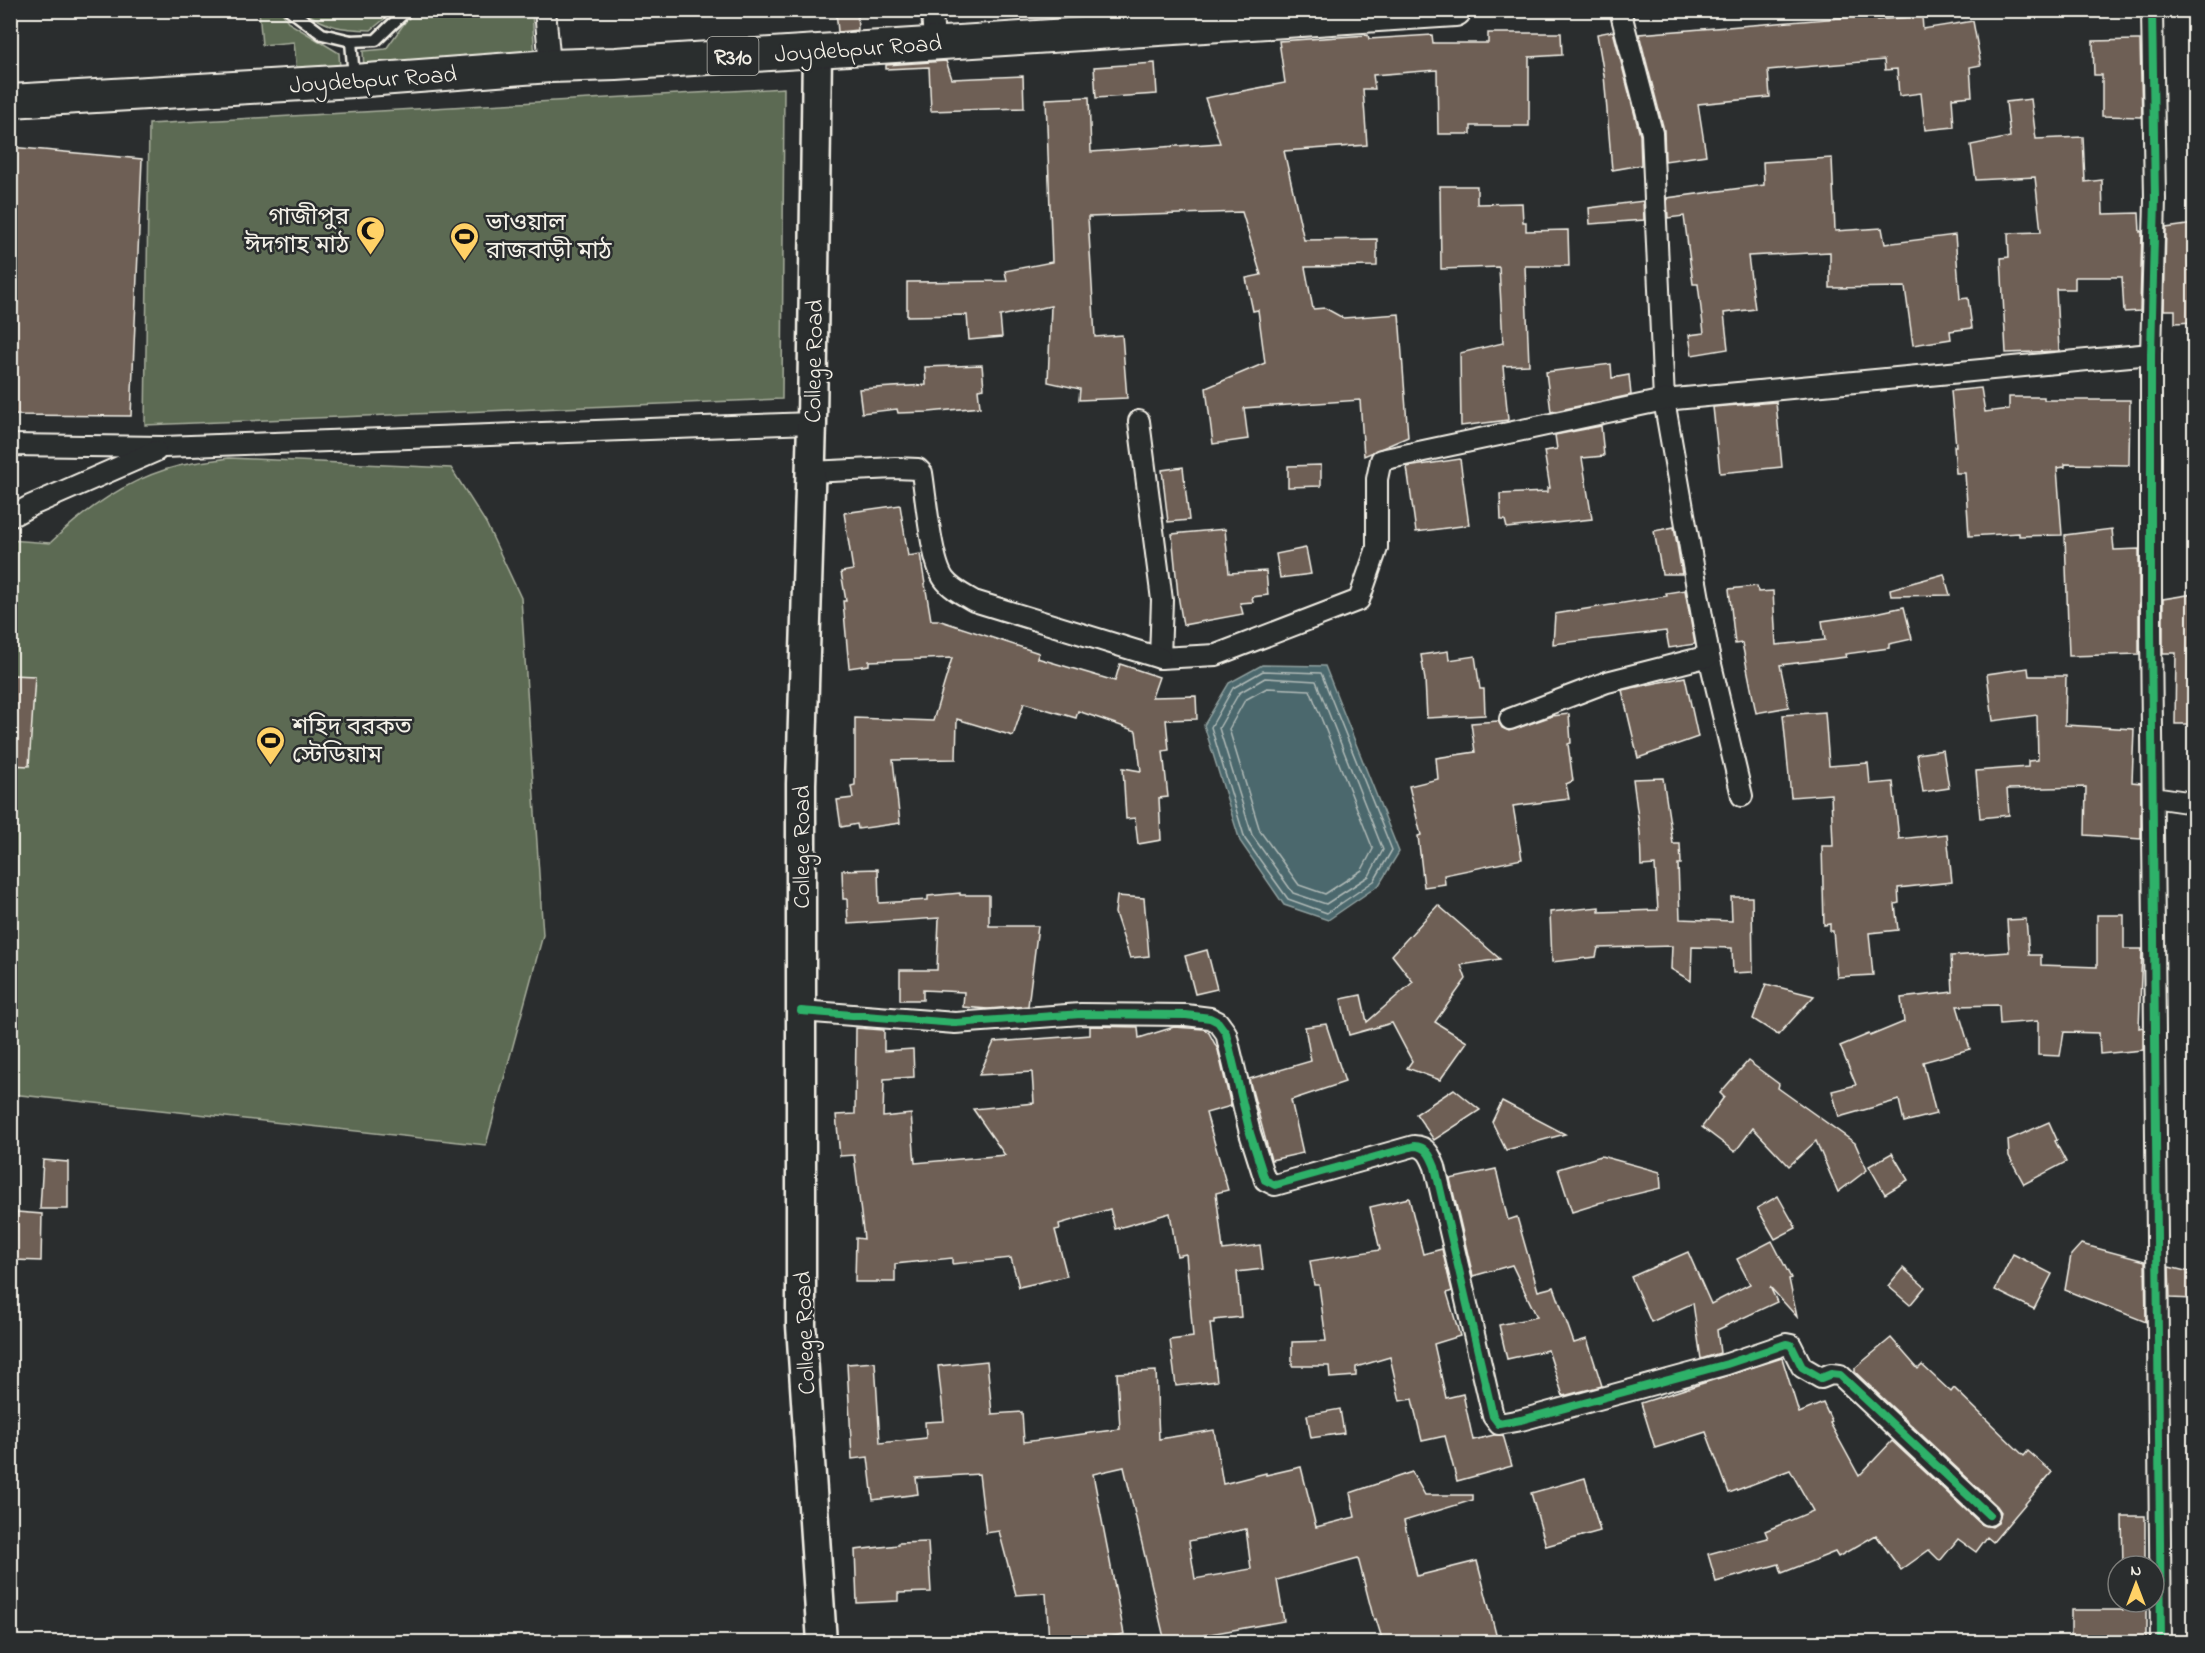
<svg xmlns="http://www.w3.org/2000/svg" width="2205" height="1653" font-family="'Indie Flower','Noto Sans Bengali',sans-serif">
	<rect width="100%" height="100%" fill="#2a2d2e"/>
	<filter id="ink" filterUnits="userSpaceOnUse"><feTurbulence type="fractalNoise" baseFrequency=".0167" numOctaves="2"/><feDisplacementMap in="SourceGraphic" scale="12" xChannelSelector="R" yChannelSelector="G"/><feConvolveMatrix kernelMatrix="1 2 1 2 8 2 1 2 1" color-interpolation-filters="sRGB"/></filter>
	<g filter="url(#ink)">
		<g fill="#5c6a52" stroke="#a8ae9d" stroke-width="1.5">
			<polygon points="259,11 281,11 289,23 339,53 340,68 297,72 294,42 262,45"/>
			<path d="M303,11h91l-23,19c-31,-1 -42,-2 -68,-19z"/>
			<polygon points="413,11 532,11 535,59 364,69 363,51 386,49"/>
			<polygon points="784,88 782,399 145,425 149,124"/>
			<path d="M229,458l222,10 35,55 35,75 22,337 -57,210 -475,-51 -1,-554 40,3c40,-38 87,-71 143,-80 12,-2 24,-3 36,-5z"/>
		</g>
		<polygon fill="#4b686d" stroke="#8f9f9e" stroke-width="1.5" points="1262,665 1325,666 1399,852 1379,885 1328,920 1284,905 1240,841 1204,725 1229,683"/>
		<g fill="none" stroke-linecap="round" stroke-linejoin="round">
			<g stroke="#b0bab7" stroke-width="1.5">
				<polygon points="1263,671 1321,673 1392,850 1374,881 1327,913 1288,899 1245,839 1211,727 1233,688"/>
				<polygon points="1265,678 1316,681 1383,850 1369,876 1326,904 1293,893 1252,835 1219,728 1239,693"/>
				<polygon points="1267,688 1310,690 1373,849 1362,870 1325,894 1299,885 1260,831 1229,729 1245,700"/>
			</g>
		</g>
		<g fill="#6e5f55" stroke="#f4f1e8" stroke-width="1.5" fill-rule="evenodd">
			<polygon points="836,10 857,10 858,30 838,32"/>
			<polygon points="1877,15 1877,20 1922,16 1923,29 1973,21 1981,65 1970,67 1972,96 1952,98 1954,127 1925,130 1921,93 1899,96 1897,69 1885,70 1884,60 1768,70 1770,97 1698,104 1706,155 1665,161 1664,130 1639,34"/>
			<polygon points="1613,31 1640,135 1641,165 1612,170 1604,75 1597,34"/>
			<polygon points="1488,33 1561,33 1562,55 1529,57 1529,126 1471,126 1471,134 1438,134 1437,70 1373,75 1375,89 1363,89 1367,145 1284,151 1304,240 1377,239 1377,266 1305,267 1313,309 1325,308 1343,318 1399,314 1408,437 1364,456 1360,400 1244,408 1248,439 1213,444 1206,388 1265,363 1258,310 1253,311 1246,278 1261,275 1242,212 1088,217 1095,337 1122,335 1127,398 1079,400 1080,389 1048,382 1051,306 1000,316 1002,337 969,340 967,315 907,316 907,282 1007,281 1005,271 1052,262 1046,99 1089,97 1091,152 1220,143 1205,98 1285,83 1279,41 1368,35 1369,39 1432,35 1433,43 1488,43"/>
			<polygon points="2136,40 2140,40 2142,117 2102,116 2102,75 2094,75 2093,41"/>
			<polygon points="946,61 952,79 1023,76 1024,108 931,111 929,67 886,69 886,65"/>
			<polygon points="1155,63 1157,94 1096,98 1094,67"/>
			<polygon points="2031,99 2036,139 2083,137 2085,182 2102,180 2103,214 2139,213 2140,232 2142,231 2140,311 2124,312 2122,277 2075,277 2075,289 2056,289 2059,351 2006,353 2001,258 2009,257 2008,233 2041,232 2035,177 1976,180 1971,145 2010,137 2006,102"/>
			<polygon points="10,147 142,159 131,416 10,415"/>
			<polygon points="1832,158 1835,231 1882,228 1885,244 1955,235 1960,299 1968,298 1972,328 1950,331 1951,339 1913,345 1905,287 1830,288 1830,252 1748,256 1755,309 1724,313 1728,349 1692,355 1689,335 1704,333 1698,284 1693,284 1684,216 1668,218 1667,198 1764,185 1763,162"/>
			<polygon points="1440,186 1477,186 1477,204 1522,203 1523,222 1526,222 1526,231 1568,230 1569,266 1525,266 1529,365 1503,366 1508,420 1461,426 1460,353 1503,343 1499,267 1441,269"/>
			<polygon points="1643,201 1644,220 1590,224 1589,208"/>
			<polygon points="2194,224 2194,322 2175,323 2175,310 2164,310 2166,228"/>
			<polygon points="1611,364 1612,378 1629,375 1631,395 1551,412 1546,372"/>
			<polygon points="982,365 984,388 978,389 980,407 929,412 898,413 897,409 862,413 859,389 926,385 925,367"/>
			<polygon points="1981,388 1985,412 2009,409 2009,397 2044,397 2044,400 2130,400 2129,465 2065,464 2065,467 2057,468 2062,535 2019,536 2019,533 1969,536 1965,473 1956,473 1954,446 1956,446 1951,391"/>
			<polygon points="1776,402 1782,467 1720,473 1713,407"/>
			<polygon points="1601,426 1604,456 1582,458 1592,519 1507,528 1505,520 1501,520 1500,494 1547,492 1547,488 1550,488 1544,451 1557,449 1555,435"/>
			<polygon points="1460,459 1469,525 1416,532 1407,467"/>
			<polygon points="1321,465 1321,486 1288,487 1288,466"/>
			<polygon points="1183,467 1189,520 1168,522 1162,470"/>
			<polygon points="900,505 908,556 920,554 931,620 938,620 1039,653 1037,658 1115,681 1120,664 1159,677 1152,697 1196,696 1197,719 1166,720 1169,750 1163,751 1168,797 1159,798 1161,840 1138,844 1135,818 1126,819 1123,768 1141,771 1136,731 1078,711 1076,718 1024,703 1013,736 957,719 956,759 893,760 900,823 858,829 857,824 841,827 837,800 853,798 851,786 855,785 855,718 933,721 952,658 869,661 869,665 849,668 843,601 846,601 841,572 853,570 844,513"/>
			<polygon points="1674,527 1682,574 1662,574 1654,531"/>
			<polygon points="1225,529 1229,573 1266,571 1268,595 1252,597 1253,602 1240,603 1243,614 1183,625 1178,595 1172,534"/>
			<polygon points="2112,529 2114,550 2139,549 2139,654 2069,656 2065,535"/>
			<polygon points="1306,548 1311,574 1280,578 1276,554"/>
			<polygon points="1944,574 1950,595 1891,596 1890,589"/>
			<polygon points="1757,586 1758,592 1773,591 1776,645 1825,640 1822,621 1871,614 1904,607 1912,639 1889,644 1889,648 1845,654 1846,657 1780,665 1789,707 1756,713 1742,643 1735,644 1729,589"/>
			<polygon points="1685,590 1695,644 1669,648 1666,631 1553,644 1555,614 1667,596 1666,593"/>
			<polygon points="2194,594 2194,724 2175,724 2176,653 2163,653 2163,599"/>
			<polygon points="1448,651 1449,660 1475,656 1480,689 1484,689 1485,715 1427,718 1425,680 1421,655"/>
			<polygon points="2028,668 2029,676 2066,676 2065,725 2134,729 2132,782 2141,783 2141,839 2085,835 2086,787 2007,789 2009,815 1980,818 1976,771 2028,767 2028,761 2038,760 2037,715 1993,721 1987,674"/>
			<polygon points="10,675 35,676 29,766 10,765"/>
			<polygon points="1685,677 1698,737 1638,758 1622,690"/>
			<polygon points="1825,712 1829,766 1868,763 1870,784 1893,782 1899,839 1947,834 1952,882 1898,888 1899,903 1895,904 1898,930 1869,933 1873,975 1837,977 1833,931 1830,931 1830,924 1824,925 1822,846 1833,846 1831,794 1791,797 1783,715"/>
			<polygon points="1569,714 1571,743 1568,744 1573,781 1566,784 1569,799 1513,806 1522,859 1444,875 1445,884 1424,887 1418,836 1421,835 1409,786 1438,779 1436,758 1475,752 1471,723 1498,721 1502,728 1509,731 1552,716"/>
			<polygon points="1943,750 1949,788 1923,792 1917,754"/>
			<polygon points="1663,778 1673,844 1680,844 1681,864 1678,864 1680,919 1732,921 1731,897 1752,897 1753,972 1733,973 1732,948 1692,947 1691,981 1671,969 1672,946 1598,948 1596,957 1552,962 1550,912 1599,907 1599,912 1658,910 1655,865 1641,866 1640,833 1633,779"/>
			<polygon points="878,869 879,903 928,900 928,896 960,893 960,895 989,895 989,926 1038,926 1028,1006 988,1009 963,1007 964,992 923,990 923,1000 900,1000 900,970 937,970 939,918 848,924 847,899 843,899 842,870"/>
			<polygon points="1117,896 1144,898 1149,956 1130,958 1115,913"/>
			<polygon points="1438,905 1500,959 1461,965 1466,979 1435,1022 1467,1042 1440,1080 1407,1068 1412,1061 1392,1023 1349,1035 1341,999 1361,995 1367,1022 1413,982 1392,955"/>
			<polygon points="2097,915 2124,915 2124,949 2142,949 2139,1028 2143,1027 2143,1050 2100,1054 2099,1033 2064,1032 2060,1056 2038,1055 2038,1021 2000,1024 1999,1005 1957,1006 1970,1049 1923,1062 1936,1114 1904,1122 1899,1100 1839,1117 1832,1091 1856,1085 1840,1046 1869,1034 1870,1036 1904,1022 1901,998 1953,992 1951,956 2009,952 2007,920 2026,919 2029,955 2041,955 2041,965 2097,967"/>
			<polygon points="1207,950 1217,989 1195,994 1185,956"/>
			<polygon points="1766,984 1814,996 1778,1035 1753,1019"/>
			<polygon points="1326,1024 1345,1082 1291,1100 1303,1153 1271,1160 1249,1079 1311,1061 1305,1027"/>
			<polygon points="1090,1026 1138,1027 1139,1038 1174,1027 1204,1029 1209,1033 1218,1050 1231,1106 1206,1113 1228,1190 1216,1193 1223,1250 1260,1245 1263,1269 1237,1272 1241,1317 1214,1320 1214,1323 1210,1323 1217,1381 1176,1386 1170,1340 1193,1337 1186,1254 1177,1256 1170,1213 1115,1229 1110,1209 1059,1224 1060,1229 1055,1230 1067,1276 1019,1287 1011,1258 952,1264 952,1258 895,1264 895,1282 855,1282 856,1238 864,1239 854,1155 840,1156 836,1115 855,1114 856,1028 884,1030 884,1051 913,1049 914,1077 884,1079 883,1117 911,1114 915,1163 1005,1155 973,1109 1034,1103 1032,1072 979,1075 994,1042 1090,1035"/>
			<polygon points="1748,1061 1779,1084 1778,1088 1855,1143 1867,1170 1838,1192 1816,1141 1789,1166 1753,1128 1735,1152 1702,1127 1724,1097 1720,1093"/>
			<polygon points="1454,1089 1480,1110 1434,1140 1416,1114"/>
			<polygon points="1502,1101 1565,1134 1506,1150 1492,1122"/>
			<polygon points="2049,1122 2057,1140 2055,1141 2066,1162 2024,1184 2009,1156 2008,1140"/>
			<polygon points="1892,1153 1908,1180 1885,1194 1869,1166"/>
			<polygon points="1601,1156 1660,1172 1661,1188 1598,1203 1598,1204 1572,1212 1558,1169"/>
			<polygon points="43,1160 68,1162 68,1209 40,1209"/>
			<polygon points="1496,1169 1508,1220 1517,1217 1538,1291 1554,1287 1574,1343 1587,1339 1602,1386 1563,1396 1548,1350 1507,1359 1499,1325 1537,1317 1512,1265 1473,1276 1450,1179"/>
			<polygon points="1778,1196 1796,1228 1775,1239 1757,1208"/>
			<polygon points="1409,1198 1423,1254 1442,1249 1452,1291 1447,1293 1460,1336 1434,1344 1446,1398 1463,1394 1473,1440 1494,1435 1503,1435 1512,1466 1457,1481 1445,1436 1422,1441 1412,1399 1400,1401 1390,1357 1356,1367 1356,1376 1330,1378 1329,1366 1292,1366 1292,1342 1326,1341 1319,1285 1314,1285 1310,1261 1380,1250 1370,1207"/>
			<polygon points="17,1212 42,1214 41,1261 14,1260"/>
			<polygon points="1772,1241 1791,1278 1789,1279 1797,1317 1770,1287 1777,1302 1717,1330 1720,1353 1701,1359 1693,1303 1651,1322 1631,1277 1688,1252 1711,1304 1750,1284 1737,1259"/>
			<polygon points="2081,1244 2145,1261 2146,1322 2065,1290 2071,1255"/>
			<polygon points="2013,1254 2052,1274 2034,1309 1995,1290"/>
			<polygon points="2169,1267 2194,1273 2194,1299 2170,1298"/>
			<polygon points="1903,1268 1925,1287 1910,1305 1888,1286"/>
			<polygon points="1891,1338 1918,1369 1922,1365 1951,1392 1954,1388 2024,1456 2028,1451 2052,1472 1993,1542 1987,1537 1976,1552 1958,1539 1940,1561 1929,1550 1901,1570 1876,1535 1838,1557 1835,1552 1782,1573 1779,1564 1716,1582 1708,1554 1768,1538 1765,1531 1813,1511 1790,1470 1729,1493 1706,1432 1655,1448 1641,1403 1782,1358 1799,1413 1823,1403 1832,1422 1830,1423 1859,1476 1892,1441 1981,1524 1992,1527 1998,1523 2001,1512 1997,1506 1855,1372 1855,1368"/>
			<path d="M987,1361l5,53 30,-2 2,30 96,-13 -3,-56 39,-2 3,68 55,-9 9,54 43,-11v2l35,-8 15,60 39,-10 -5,-24 62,-21 13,23h48v5l-69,21 13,55 60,-15 21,81h-115l-7,-23 -2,1 -16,-62 -81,22 7,41 -80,14 2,7h-41l-41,-175 -31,7 31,160 -37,8h-38l-3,-49 -30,2 -17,-64 -13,2 -7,-59 -63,4 2,16 -45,6 -5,-43 -16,2 -5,-95 28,-2 5,81 46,-5 -1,-16 19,-1 -6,-55zM1246,1529l5,40 -56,10 -6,-38z"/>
			<polygon points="1340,1409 1344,1433 1311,1438 1307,1415"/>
			<polygon points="1585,1478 1600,1531 1546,1546 1531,1493"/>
			<polygon points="2122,1516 2145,1516 2145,1566 2123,1566"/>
			<polygon points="928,1542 931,1592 898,1593 898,1601 857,1603 855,1550 898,1545 898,1543"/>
			<polygon points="2123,1602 2146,1602 2146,1642 2071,1642 2071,1610 2123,1610"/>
		</g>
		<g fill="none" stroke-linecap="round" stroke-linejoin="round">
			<defs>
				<g id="service">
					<polyline points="290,10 322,34 351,41 376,40 407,10"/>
					<polyline points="351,41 354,78"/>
				</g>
				<g id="minor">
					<polyline points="545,10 550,66"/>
					<polyline points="932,10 934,43"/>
					<polyline points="1620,10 1652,133 1664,400 1709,656 1742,796"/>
					<polyline points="2152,10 2155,199 2151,354 2151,630 2161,1642"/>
					<polyline points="1139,421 1162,600 1160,658 1216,655 1359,600 1377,548 1377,479 1381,460 1664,400 2151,354"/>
					<polyline points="10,445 164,447 812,423"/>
					<path d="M810,472l85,-4 23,1 4,4c4,25 9,88 22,106 7,10 20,16 30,22l186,57"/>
					<polyline points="10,517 30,506 156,451"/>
					<polyline points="1510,719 1607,682 1709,656"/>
					<polyline points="2153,797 2194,803"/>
					<path d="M801,1011l154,12 126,-9 105,1 24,3 8,4 8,11 24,100 15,47 10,5 139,-39c13,0 17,11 21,21l58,249 6,8 22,-4 206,-56 59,-20 5,1 11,22 19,11 10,-4 9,1 149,140"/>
				</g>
				<polyline id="secondary" points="817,51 812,423 801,784 801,1325 822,1642"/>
				<polyline id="primary" points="10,101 354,81 550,66 616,64 1455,10"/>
			</defs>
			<use href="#service" stroke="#f4f1e8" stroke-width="15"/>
			<use href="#minor" stroke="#f4f1e8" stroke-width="24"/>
			<use href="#secondary" stroke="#f4f1e8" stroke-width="33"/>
			<use href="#primary" stroke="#f4f1e8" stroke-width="36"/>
			<use href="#service" stroke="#2a2d2e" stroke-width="10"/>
			<use href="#minor" stroke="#2a2d2e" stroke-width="20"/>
			<use href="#secondary" stroke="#2a2d2e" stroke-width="28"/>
			<use href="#primary" stroke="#2a2d2e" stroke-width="32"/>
			<defs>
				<g id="cycleway">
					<polyline points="2152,10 2155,199 2151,354 2151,630 2161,1642"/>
					<path d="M801,1011l154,12 126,-9 105,1 24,3 8,4 8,11 24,100 15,47 10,5 139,-39c13,0 17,11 21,21l58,249 6,8 22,-4 206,-56 59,-20 5,1 11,22 19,11 10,-4 9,1 149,140"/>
				</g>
			</defs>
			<use href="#cycleway" stroke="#2a2d2e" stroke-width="11"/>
			<use href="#cycleway" stroke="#2db169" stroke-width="8"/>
		</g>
	</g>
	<defs>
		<symbol id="mosque-pin" viewBox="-11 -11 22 30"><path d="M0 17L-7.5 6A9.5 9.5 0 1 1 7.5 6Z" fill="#ffd166" stroke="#2a2d2e"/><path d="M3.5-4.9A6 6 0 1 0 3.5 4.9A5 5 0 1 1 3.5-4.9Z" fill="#111"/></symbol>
		<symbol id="stadium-pin" viewBox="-11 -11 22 30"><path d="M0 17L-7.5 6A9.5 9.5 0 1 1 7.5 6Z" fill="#ffd166" stroke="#2a2d2e"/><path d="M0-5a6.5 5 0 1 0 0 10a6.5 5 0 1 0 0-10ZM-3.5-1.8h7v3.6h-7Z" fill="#111"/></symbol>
	</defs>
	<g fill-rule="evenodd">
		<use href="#mosque-pin" x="354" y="214" width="33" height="45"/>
		<use href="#stadium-pin" x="448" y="220" width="33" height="45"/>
		<use href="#stadium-pin" x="254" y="724" width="33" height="45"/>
	</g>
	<g text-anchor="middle" stroke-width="5" stroke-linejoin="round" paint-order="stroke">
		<rect fill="#2a2d2e" stroke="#b7b6b0" stroke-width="1.5" x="707.5" y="37" width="51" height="38" rx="4.5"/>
		<g font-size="22" font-weight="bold" fill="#f4f1e8">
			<text x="733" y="64">R310</text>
		</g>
		<g font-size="24" fill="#f4f1e8" stroke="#2a2d2e">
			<text transform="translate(858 48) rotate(-4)" y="8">Joydebpur Road</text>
			<text transform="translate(373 79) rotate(-4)" y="8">Joydebpur Road</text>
			<text transform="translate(813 361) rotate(-89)" y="8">College Road</text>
			<text transform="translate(801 847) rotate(-90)" y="8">College Road</text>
			<text transform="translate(804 1333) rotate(-92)" y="8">College Road</text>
		</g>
		<g font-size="24" fill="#f4f1e8" stroke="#2a2d2e" text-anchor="start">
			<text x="349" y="224" text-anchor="end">গাজীপুর<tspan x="349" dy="28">ঈদগাহ মাঠ</tspan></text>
			<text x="486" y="230">ভাওয়াল<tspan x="486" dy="28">রাজবাড়ী মাঠ</tspan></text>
			<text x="292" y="734">শহিদ বরকত<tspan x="292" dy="28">স্টেডিয়াম</tspan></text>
		</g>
	</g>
	<rect width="2205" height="1653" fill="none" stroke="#2a2d2e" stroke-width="36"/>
	<rect x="18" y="18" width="2169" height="1617" fill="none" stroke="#f4f1e8" stroke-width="2" filter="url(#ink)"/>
	<g transform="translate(2136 1584)"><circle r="28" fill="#2a2d2e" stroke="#7b7b78" stroke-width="1.5"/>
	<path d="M0-4.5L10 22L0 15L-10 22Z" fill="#ffd166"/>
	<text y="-9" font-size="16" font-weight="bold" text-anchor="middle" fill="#f4f1e8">N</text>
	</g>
</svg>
